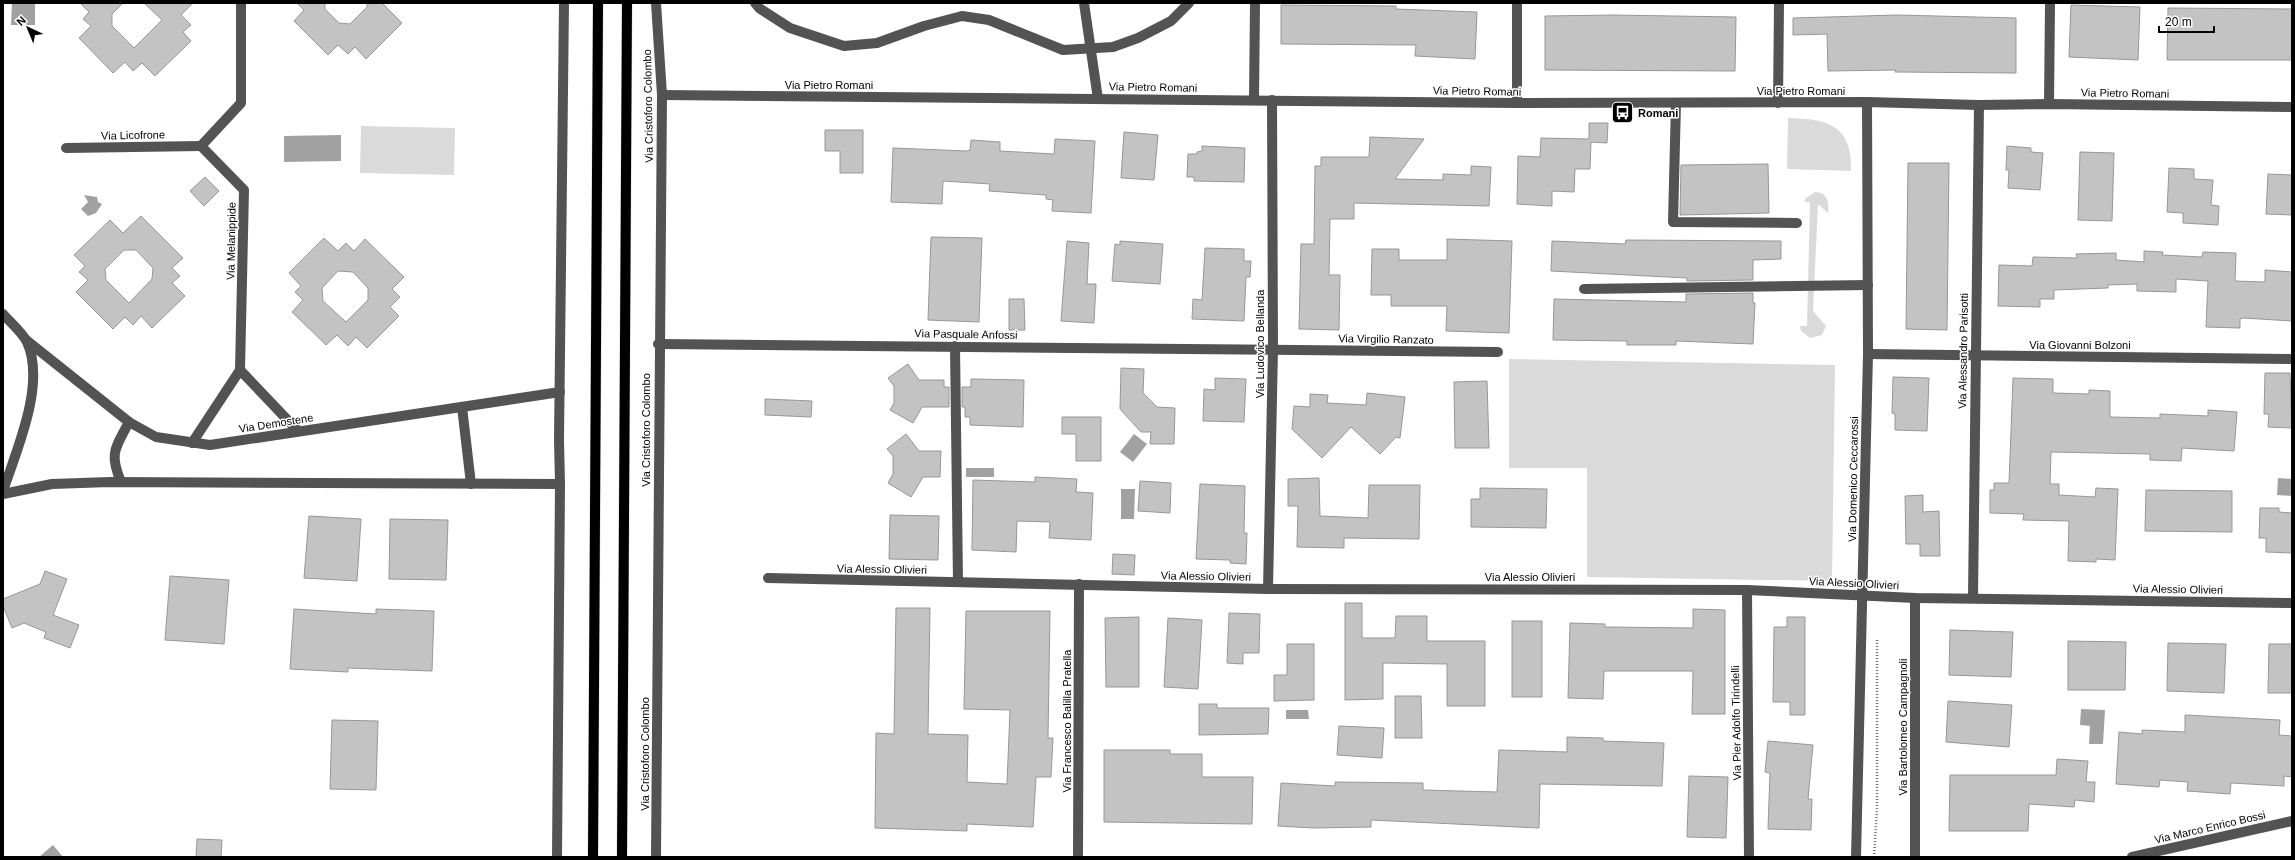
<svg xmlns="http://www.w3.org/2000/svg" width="2295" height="860" font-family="Arial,sans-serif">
	<rect width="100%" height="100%" fill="#fff"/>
	<g fill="#dadada">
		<path d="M1788,118c40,1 64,7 63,53l-64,-2z"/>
		<polygon points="361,126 455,128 454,175 360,173"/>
		<path d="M1815,192c13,1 14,10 13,21l-10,-9 -5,107 13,15 -4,9 -12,3 -9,-7 -1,-5h7l3,-124h-6l2,-4z"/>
		<polygon points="1509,359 1835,365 1832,581 1587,577 1587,468 1509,468"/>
	</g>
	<g fill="#a1a1a1">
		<polygon points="12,3 35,3 35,25 11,25"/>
		<polygon points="341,135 341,161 284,162 284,136"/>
		<polygon points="84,195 97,197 98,202 102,204 96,213 88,216 81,209 88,202"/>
		<polygon points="1134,434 1147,444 1133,462 1120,452"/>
		<rect x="966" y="468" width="28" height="9"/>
		<polygon points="2278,478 2292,479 2292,496 2277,495"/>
		<polygon points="1121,489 1135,489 1134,519 1121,519"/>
		<polygon points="2081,709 2105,710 2103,744 2089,744 2090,726 2080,725"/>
		<polygon points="1286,710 1308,710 1309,719 1286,719"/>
		<polygon points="53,845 63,857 39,857"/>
	</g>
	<g fill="#c3c3c3" stroke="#979797" fill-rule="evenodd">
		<polygon points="80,3 123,3 112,14 112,26 134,48 162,20 144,3 193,3 181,15 191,25 183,32 191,41 155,76 142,63 133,71 125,62 113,73 79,38 91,26 83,19 89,12"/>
		<polygon points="297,3 325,3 325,9 339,23 350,24 367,7 367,3 382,3 402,23 366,59 355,47 348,54 338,45 328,55 294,21 304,10"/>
		<polygon points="1281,5 1396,6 1396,9 1477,12 1475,59 1415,56 1416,45 1281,44"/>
		<polygon points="2071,5 2140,7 2138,60 2069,57"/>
		<polygon points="2168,8 2292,9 2292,60 2167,60"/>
		<polygon points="1613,15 1736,17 1735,71 1545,70 1545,16"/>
		<polygon points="1897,15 2016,18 2016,73 1895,72 1896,70 1828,71 1827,34 1793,35 1793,18"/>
		<polygon points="1589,123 1608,123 1607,143 1591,142 1590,169 1575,169 1574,192 1552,191 1552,206 1517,204 1518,156 1540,157 1541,138 1589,139"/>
		<polygon points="825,130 863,130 863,173 840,173 840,151 825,151"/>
		<polygon points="1124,132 1158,135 1154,180 1121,178"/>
		<polygon points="1370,137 1424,139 1395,179 1443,180 1443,174 1471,175 1471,166 1491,167 1489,206 1354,203 1354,219 1330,219 1329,275 1340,275 1339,330 1299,329 1301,244 1314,244 1315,166 1321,166 1321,157 1369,157"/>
		<polygon points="1055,139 1095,141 1091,213 1052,211 1053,200 1046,199 1046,195 989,191 990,184 943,181 942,204 891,202 893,148 967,151 970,150 971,140 1000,142 1000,151 1054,154"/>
		<polygon points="1202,146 1245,148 1244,182 1194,181 1194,177 1187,177 1188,154 1197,154 1197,152 1202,151"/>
		<polygon points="2007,146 2031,148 2031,152 2043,153 2040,190 2008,188 2009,170 2006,170"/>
		<polygon points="2080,152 2114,153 2112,221 2078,220"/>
		<polygon points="1908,163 1949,163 1947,330 1906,329"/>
		<polygon points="1768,164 1769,213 1680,215 1681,165"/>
		<polygon points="2169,168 2194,169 2194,179 2213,180 2211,205 2219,206 2218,225 2183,223 2183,213 2167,212"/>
		<polygon points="2268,174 2292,175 2292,215 2266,214"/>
		<polygon points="205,177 219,191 204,206 190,191"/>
		<path d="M141,216l42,42 -11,10 8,8 -8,7 13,13 -33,32 -11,-12 -8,9 -8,-8 -12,12 -37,-37 12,-12 -9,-8 6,-6 -11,-11 36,-35 13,13zM124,250h12l17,18 -1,11 -23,24 -23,-23 -1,-11z"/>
		<polygon points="931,237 982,238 979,322 928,320"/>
		<path d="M324,238l14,13 8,-8 8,8 11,-12 39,38 -12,12 8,8 -10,10 9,9 -32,32 -11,-11 -8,9 -11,-11 -11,10 -34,-33 11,-12 -8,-8 6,-6 -12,-13zM338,271l15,1 15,16v12l-22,22 -23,-21 -1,-13z"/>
		<polygon points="1447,239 1512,241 1509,333 1446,331 1447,306 1391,306 1391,295 1371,295 1372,249 1399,249 1399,260 1447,260"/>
		<polygon points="1626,240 1781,241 1781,259 1753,260 1753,280 1687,281 1687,278 1551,271 1552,241 1625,244"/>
		<polygon points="1067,241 1089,243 1087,284 1096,284 1094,323 1061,321"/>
		<polygon points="1120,241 1163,244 1160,284 1112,281 1115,244 1120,245"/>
		<polygon points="1205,248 1244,249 1244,261 1251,261 1250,277 1246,277 1244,321 1192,319 1193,299 1202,300"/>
		<polygon points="2144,251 2163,252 2162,255 2202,257 2203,252 2236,253 2235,281 2265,282 2265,270 2292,272 2292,321 2243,318 2240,319 2240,328 2206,327 2208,281 2176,279 2176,292 2137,291 2137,284 2108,285 2108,288 2054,290 2054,299 2040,299 2040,307 1998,306 1999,265 2032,266 2033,257 2077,258 2076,254 2116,253 2116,260 2144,262"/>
		<polygon points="1753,293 1753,303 1755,303 1753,344 1676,341 1676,345 1627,345 1627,341 1553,340 1554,299 1686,302 1686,294"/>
		<polygon points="1009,299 1024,299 1025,330 1009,330"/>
		<polygon points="908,364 919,380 944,380 944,387 949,387 949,407 922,407 913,423 890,410 894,403 894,386 888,378"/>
		<polygon points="1121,368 1144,369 1143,393 1157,407 1175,408 1174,444 1150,444 1151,432 1141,432 1120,409"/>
		<polygon points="2265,373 2290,373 2292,428 2268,427 2269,414 2264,414"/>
		<polygon points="1893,377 1929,378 1927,431 1895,430 1895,414 1892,413"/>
		<polygon points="1215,378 1246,379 1244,422 1203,421 1204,389 1215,390"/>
		<polygon points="2013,378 2053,379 2053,393 2089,394 2089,390 2110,391 2110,417 2160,418 2160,414 2208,416 2208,410 2237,412 2234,451 2182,448 2181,461 2150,460 2150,454 2051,452 2050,484 2059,484 2059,495 2095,497 2096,488 2118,489 2115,560 2096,559 2096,562 2068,561 2069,521 2023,520 2024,514 1990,513 1990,490 1994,490 1994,483 2009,483"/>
		<polygon points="971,379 1024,380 1023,427 970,425 970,417 965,417 965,407 962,407 962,387 971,387"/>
		<polygon points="1487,381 1489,448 1455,448 1454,382"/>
		<polygon points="1367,393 1405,397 1400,438 1396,437 1380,454 1351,427 1322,458 1292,429 1294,406 1310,407 1310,394 1328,395 1327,403 1366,405"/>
		<polygon points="765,399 812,401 811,417 765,415"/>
		<polygon points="1062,417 1101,417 1101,461 1076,461 1076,434 1062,434"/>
		<polygon points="906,434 919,451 941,451 940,477 923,477 911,497 888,483 893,474 893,456 887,449"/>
		<polygon points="1035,477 1077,479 1076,492 1093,493 1091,540 1049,538 1050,522 1017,521 1016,552 972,550 973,480 1035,482"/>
		<polygon points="1319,478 1320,516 1368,518 1369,485 1420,485 1419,539 1344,538 1344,548 1297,547 1298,506 1288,506 1288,479"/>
		<polygon points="1140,481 1171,483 1170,513 1138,511"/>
		<polygon points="1200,484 1245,486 1244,533 1247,533 1246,564 1230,563 1230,560 1196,559"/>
		<polygon points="1480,488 1547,489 1546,528 1471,527 1471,499 1480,499"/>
		<polygon points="2146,490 2232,491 2232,532 2145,531"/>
		<polygon points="1923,495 1923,512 1939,511 1940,556 1920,556 1920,544 1906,544 1905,496"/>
		<polygon points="2260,508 2279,508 2279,512 2292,513 2292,553 2266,552 2266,538 2259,538"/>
		<polygon points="890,515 939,516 938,560 889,559"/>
		<polygon points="309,516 361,519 357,581 304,578"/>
		<polygon points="390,519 448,520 446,580 389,579"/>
		<polygon points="1113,554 1135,555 1134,575 1112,574"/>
		<polygon points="45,571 67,579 53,615 79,625 70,648 44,638 46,632 24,623 12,628 3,606 3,599 40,584"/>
		<polygon points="170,576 229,580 224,644 165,640"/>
		<polygon points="1345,603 1362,603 1362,638 1395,638 1396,616 1427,616 1427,641 1485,641 1485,706 1447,706 1447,664 1383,663 1383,699 1345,700"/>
		<polygon points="896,608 930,608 928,734 968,735 967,782 1007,784 1010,710 964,709 966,611 1050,611 1048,738 1053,738 1051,777 1036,777 1033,827 967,824 967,831 875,828 876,733 894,734"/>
		<polygon points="294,609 376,614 376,609 434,611 432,671 348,668 348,672 290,669"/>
		<polygon points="1693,609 1725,610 1725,714 1692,714 1693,671 1604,671 1603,699 1568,698 1570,623 1605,624 1605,627 1693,628"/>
		<polygon points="1229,613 1260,614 1259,653 1243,653 1243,664 1227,663"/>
		<polygon points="1139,617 1139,687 1106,687 1105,618"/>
		<polygon points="1787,617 1805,617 1805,715 1790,715 1790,702 1773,702 1774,627 1787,627"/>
		<polygon points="1168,618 1202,620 1198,689 1164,687"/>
		<rect x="1512" y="621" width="30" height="76"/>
		<polygon points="1950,630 2013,632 2011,677 1949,675"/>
		<polygon points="2068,641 2126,642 2125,690 2068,690"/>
		<polygon points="2168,643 2226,644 2224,693 2167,691"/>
		<polygon points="1287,644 1314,644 1314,700 1274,701 1274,675 1287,675"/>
		<polygon points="2269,644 2292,644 2292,693 2268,693"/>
		<polygon points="1395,696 1421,696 1422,738 1395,738"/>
		<polygon points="1948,701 2012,705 2009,747 1946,742"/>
		<polygon points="1199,704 1217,704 1217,708 1269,708 1268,734 1199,735"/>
		<polygon points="2185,715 2280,720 2279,735 2292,736 2292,777 2284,776 2284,786 2231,783 2230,794 2187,791 2188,782 2160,780 2159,787 2116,784 2119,732 2142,734 2142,730 2185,732"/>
		<polygon points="332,720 378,721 376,790 330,789"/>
		<polygon points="1339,726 1384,728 1382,758 1337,755"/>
		<polygon points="1567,737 1603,738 1603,741 1664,743 1662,786 1540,784 1539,828 1371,820 1371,827 1314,828 1278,826 1281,783 1335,786 1335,782 1423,783 1423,790 1497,792 1499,750 1567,752"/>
		<polygon points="1768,741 1813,745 1808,799 1812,799 1811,830 1768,829 1770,773 1765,772"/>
		<polygon points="1104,750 1170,750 1170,754 1202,754 1202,777 1253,777 1252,824 1104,822"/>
		<polygon points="2057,759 2088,761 2086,782 2095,782 2094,802 2075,800 2074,807 2029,804 2028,831 1949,831 1950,775 2056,775"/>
		<polygon points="1689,776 1728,777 1726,838 1687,837"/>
		<polygon points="197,839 222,840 221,857 196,857"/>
	</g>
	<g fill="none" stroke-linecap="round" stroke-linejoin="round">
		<defs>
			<g id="major">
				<polyline points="593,857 598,3"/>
				<polyline points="622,857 627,3"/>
			</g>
		</defs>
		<use href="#major" stroke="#dbdbdb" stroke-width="11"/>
		<polyline stroke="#757575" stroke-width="2.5" stroke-dasharray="1 2" stroke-linecap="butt" points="1874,857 1877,808 1877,638"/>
		<g stroke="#535353" stroke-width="10">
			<polyline points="755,3 759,8 790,28 844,46 877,43 924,26 962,16 989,20 1063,50 1113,47 1138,38 1171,21 1189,3"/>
			<polyline points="1084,3 1098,99"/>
			<polyline points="662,95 1517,103 1867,102 1979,105 2049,104 2292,107"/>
			<polyline points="1254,100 1255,3"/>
			<polyline points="1517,103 1517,3"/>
			<polyline points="1676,103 1673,222 1797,223"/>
			<polyline points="1778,103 1779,3"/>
			<polyline points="2049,104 2050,3"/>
			<polyline points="66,148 201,146"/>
			<polyline points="1584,289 1868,285"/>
			<path d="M3,314c7,8 19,18 24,28 19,42 -10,107 -24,149"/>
			<polyline points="26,340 129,422 156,437 210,445 560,392"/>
			<polyline points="658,344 1498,352"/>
			<polyline points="955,346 958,582"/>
			<polyline points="1868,354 2292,359"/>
			<polyline points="240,370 244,190 201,146 241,103 241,3"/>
			<polyline points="462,407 471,484"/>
			<polyline points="192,443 240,370 298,431"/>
			<path d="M121,482c-12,-29 -6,-33 8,-60"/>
			<polyline points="3,494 52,484 110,482 560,484"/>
			<polyline points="768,578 1268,589 1747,590 1915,598 2292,603"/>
			<polyline points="1268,589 1273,349 1272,100"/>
			<polyline points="1747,590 1749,857"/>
			<polyline points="1973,597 1979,105"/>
			<polyline points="557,857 560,484 559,440 564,3"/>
			<polyline points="656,857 662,95 656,3"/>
			<polyline points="1078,857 1079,584"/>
			<polyline points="1856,857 1868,354 1867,102"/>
			<polyline points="1915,857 1915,598"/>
			<polyline points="2132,857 2292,821"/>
		</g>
		<use href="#major" stroke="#000" stroke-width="10"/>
	</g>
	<defs>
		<symbol id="bus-square" viewBox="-11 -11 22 22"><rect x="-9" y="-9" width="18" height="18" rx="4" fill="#000" stroke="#fff"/><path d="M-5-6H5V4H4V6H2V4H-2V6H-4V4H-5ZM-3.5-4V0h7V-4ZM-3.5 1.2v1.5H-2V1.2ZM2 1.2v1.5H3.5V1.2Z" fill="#fff"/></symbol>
	</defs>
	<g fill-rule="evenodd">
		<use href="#bus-square" x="1610" y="100" width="25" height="25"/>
	</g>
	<g text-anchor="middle" stroke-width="3" stroke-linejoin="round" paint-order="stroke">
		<g font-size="11" fill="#000" stroke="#fff">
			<text x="829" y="89">Via Pietro Romani</text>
			<text transform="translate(1153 87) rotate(1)" y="4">Via Pietro Romani</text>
			<text transform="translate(1477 91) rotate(1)" y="4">Via Pietro Romani</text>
			<text x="1801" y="95">Via Pietro Romani</text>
			<text transform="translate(2125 93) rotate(1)" y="4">Via Pietro Romani</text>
			<text transform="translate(648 106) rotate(-91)" y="4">Via Cristoforo Colombo</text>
			<text transform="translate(133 135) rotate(-1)" y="4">Via Licofrone</text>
			<text transform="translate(231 241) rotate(-89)" y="4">Via Melanippide</text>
			<text transform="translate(966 334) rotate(1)" y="4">Via Pasquale Anfossi</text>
			<text transform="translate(1386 339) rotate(1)" y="4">Via Virgilio Ranzato</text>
			<text transform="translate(1260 344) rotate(-90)" y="4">Via Ludovico Bellanda</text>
			<text x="2080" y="349">Via Giovanni Bolzoni</text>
			<text transform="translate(1963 351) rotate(-89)" y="4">Via Alessandro Parisotti</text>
			<text transform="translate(276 423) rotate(-9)" y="4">Via Demostene</text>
			<text transform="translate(646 430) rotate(-90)" y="4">Via Cristoforo Colombo</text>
			<text transform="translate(1853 479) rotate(-89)" y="4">Via Domenico Ceccarossi</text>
			<text transform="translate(882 569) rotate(1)" y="4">Via Alessio Olivieri</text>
			<text transform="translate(1206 576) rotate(1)" y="4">Via Alessio Olivieri</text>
			<text x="1530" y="581">Via Alessio Olivieri</text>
			<text transform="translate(1854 583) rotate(3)" y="4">Via Alessio Olivieri</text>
			<text transform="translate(2178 589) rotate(1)" y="4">Via Alessio Olivieri</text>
			<text transform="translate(1067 721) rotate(-90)" y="4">Via Francesco Balilla Pratella</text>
			<text transform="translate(1736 723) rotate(-91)" y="4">Via Pier Adolfo Tirindelli</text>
			<text transform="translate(1903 727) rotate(-90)" y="4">Via Bartolomeo Campagnoli</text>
			<text transform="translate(645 754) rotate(-90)" y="4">Via Cristoforo Colombo</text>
			<text transform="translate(2210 827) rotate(-13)" y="4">Via Marco Enrico Bossi</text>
		</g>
		<g font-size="11" font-weight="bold" fill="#000" stroke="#fff" text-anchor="start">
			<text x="1638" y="117">Romani</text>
		</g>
	</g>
	<rect width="2295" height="860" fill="none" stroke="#000000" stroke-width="8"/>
	<g transform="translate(28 28) rotate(316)" stroke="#ffffff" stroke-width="3" paint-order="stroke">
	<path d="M0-3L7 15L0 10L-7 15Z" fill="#000000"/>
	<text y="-6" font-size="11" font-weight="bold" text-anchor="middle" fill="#000000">N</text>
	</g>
	<path d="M2159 26v6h55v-6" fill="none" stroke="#000000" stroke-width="2"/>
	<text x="2165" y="26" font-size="12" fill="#000000" stroke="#ffffff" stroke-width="3" paint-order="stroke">20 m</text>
</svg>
